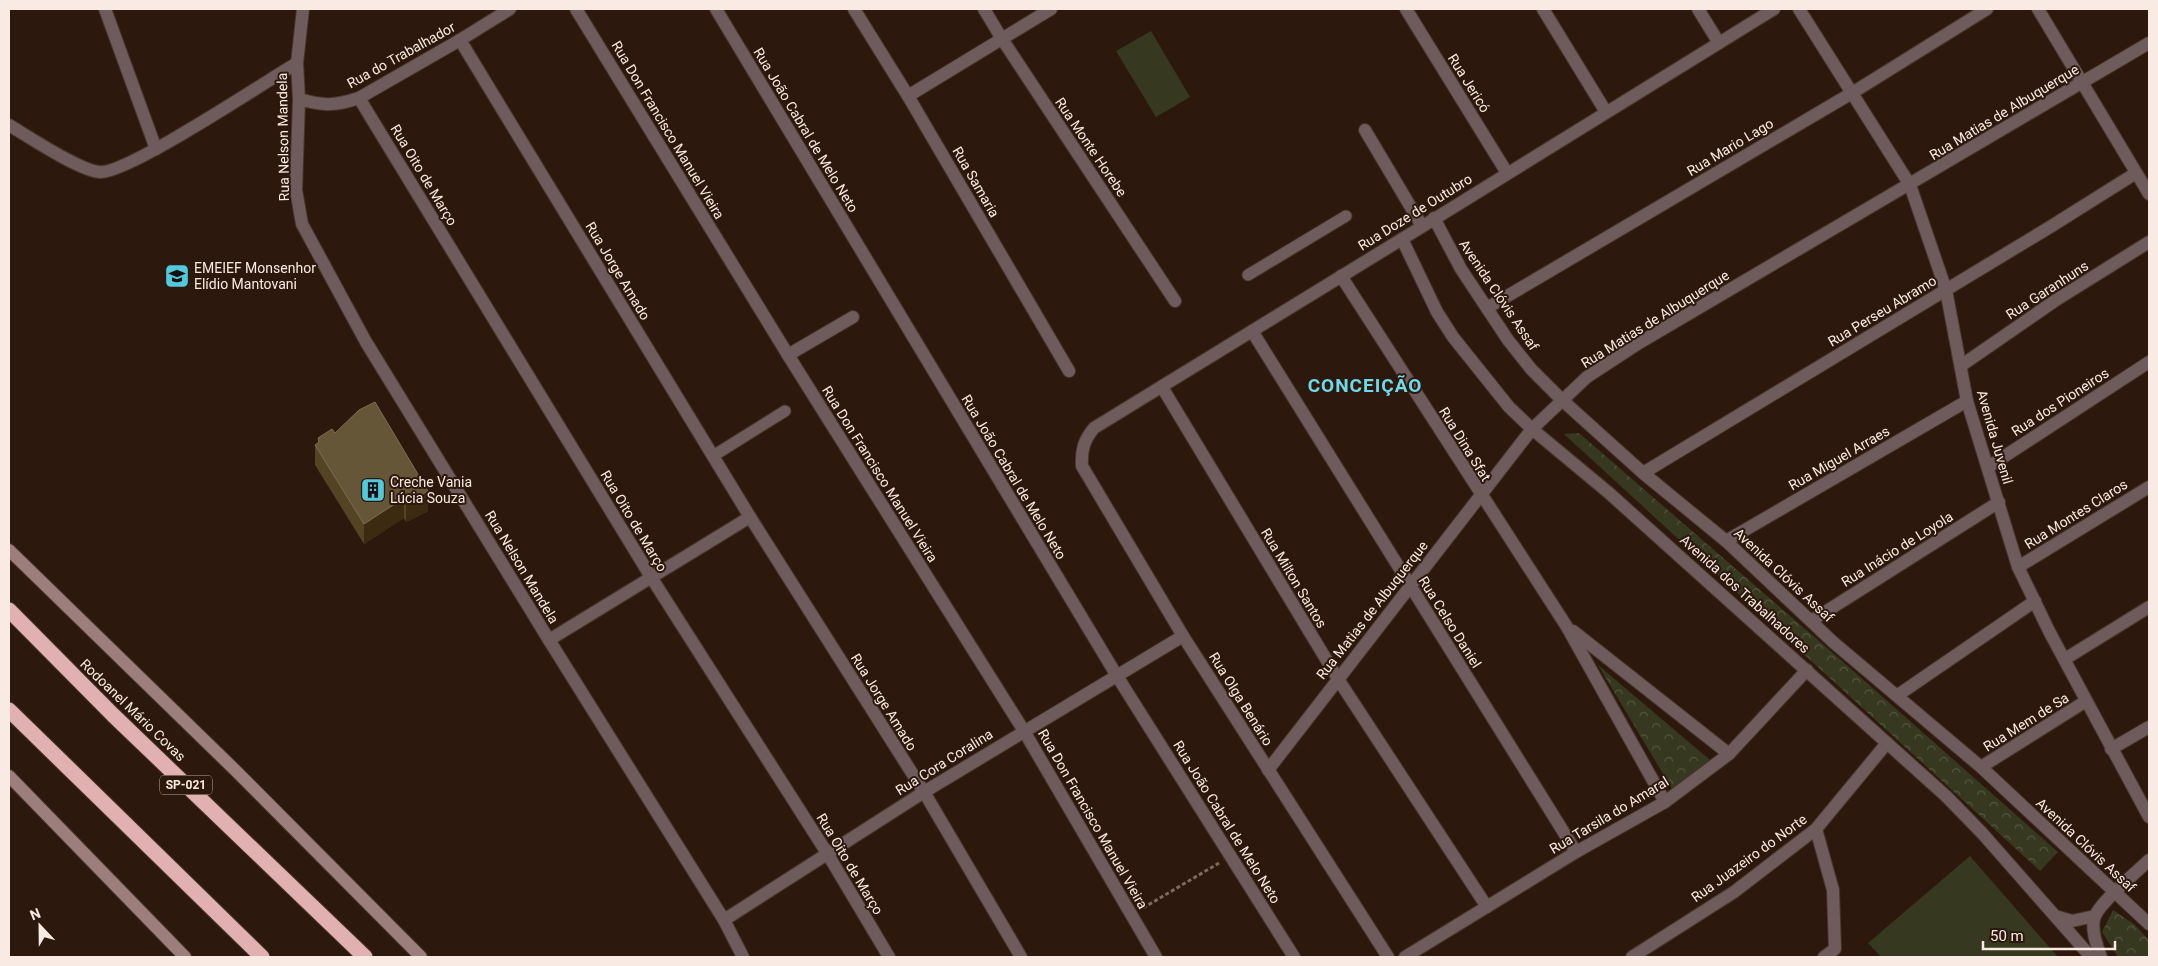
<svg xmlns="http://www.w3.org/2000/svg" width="2158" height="966" font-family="Roboto,sans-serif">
	<defs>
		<pattern id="park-crowns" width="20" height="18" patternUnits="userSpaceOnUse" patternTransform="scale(1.25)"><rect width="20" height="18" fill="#36391f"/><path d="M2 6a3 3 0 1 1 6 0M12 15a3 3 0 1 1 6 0" fill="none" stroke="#54563f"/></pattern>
	</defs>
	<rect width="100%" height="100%" fill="#2c180c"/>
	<g fill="#36391f">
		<polygon points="1151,31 1190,97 1156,117 1116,51"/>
		<polygon points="1970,856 2058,957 1881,957 1868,943"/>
	</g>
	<g fill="url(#park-crowns)">
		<polygon points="1579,433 1841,660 2058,852 2040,871 1564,434"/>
		<polygon points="1598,665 1710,760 1672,789"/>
		<polygon points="2113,910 2134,924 2149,940 2149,957 2118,957 2102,932"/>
	</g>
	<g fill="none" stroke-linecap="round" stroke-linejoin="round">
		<defs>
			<g id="service">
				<polyline points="1248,275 1346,216"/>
				<polyline points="713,456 785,411"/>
			</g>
			<g id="minor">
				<polyline points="105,9 156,149"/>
				<polyline points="576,9 788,355 1024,731 1156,957"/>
				<polyline points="716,9 1117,676 1294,957"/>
				<polyline points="854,9 908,96 1069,371"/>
				<polyline points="984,9 1002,39 1175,301"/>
				<polyline points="1406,9 1507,173"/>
				<polyline points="1543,9 1606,112"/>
				<polyline points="1799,9 1910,185 1946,290 1967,401 2018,567 2050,633 2149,817"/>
				<polyline points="2038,9 2149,194"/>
				<polyline points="460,40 750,517 924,792 1021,957"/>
				<polyline points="1719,43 1774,9"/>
				<polyline points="297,63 299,99 296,190 302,224 366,342 549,640 724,920 743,957"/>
				<polyline points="908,96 1051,9"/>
				<polyline points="359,98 651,577 827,853 889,957"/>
				<path d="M299,99c24,7 36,7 60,-1l101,-58 50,-31"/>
				<path d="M9,125c20,12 71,46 91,47 27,2 165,-90 197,-109l6,-54"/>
				<polyline points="1365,130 1422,226"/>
				<polyline points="1341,276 1567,627 1665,802"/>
				<polyline points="1487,308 1852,93 1987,9"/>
				<polyline points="1252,331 1576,852"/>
				<polyline points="788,355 853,317"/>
				<polyline points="1962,365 2056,300 2149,242"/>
				<polyline points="1162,387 1338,679 1487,907"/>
				<polyline points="1988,467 2149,362"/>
				<polyline points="1643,473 2050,227 2136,173"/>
				<polyline points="1726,541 1967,401"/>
				<polyline points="2018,567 2149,487"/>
				<polyline points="1811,621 1999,502"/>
				<polyline points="1573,631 1729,754"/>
				<polyline points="549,640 750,517"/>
				<polyline points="2065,659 2149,607"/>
				<polyline points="1898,695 2035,601"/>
				<polyline points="2111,749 2149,727"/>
				<polyline points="1981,767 2086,701"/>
				<polyline points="1268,770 1532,429 1587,377 1639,343 2149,43"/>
				<polyline points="1816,829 1833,890 1835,949 1824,957"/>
				<polyline points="2055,916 2072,921 2095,916"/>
				<polyline points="724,920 924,792 1183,636"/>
				<path d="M1388,957l-205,-321 -101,-170c-1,-16 2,-26 12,-38l308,-189"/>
				<polyline points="1405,957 1576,852 1665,802 1729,754 1807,670"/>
				<polyline points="1632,957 1734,892 1816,829 1887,743"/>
				<path d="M2101,957c-4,-11 -11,-29 -6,-41 7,-16 41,-43 54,-56"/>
			</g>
			<g id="tertiary">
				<polyline points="1698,9 1719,43 1402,239 1437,312 1453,337 1509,407 1532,429 1609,493 1947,797 1982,833 2091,957"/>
				<polyline points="1434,218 1461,269 1508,340 1531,369 1562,400 1643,473 1726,541 1833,642 1981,767 2149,924"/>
			</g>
			<g id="secondary">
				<polyline points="9,550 235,770 421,957"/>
				<polyline points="9,776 185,957"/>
			</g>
			<g id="motorway">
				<polyline points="9,610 113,715 365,957"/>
				<polyline points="9,710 262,957"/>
			</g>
		</defs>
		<use href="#service" stroke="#49362a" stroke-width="13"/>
		<use href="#minor" stroke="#49362a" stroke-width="14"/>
		<use href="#tertiary" stroke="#49362a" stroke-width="14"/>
		<use href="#secondary" stroke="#49362a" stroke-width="14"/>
		<use href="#motorway" stroke="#49362a" stroke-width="17"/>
		<polyline stroke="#7c6a60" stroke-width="3" stroke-dasharray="4 2.5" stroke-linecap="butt" points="1143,908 1219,863"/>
		<use href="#service" stroke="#6e5b5b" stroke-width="11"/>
		<use href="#minor" stroke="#6e5b5b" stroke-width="12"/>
		<use href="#tertiary" stroke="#6e5b5b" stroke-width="12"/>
		<use href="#secondary" stroke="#9c7e7d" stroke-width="12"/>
		<use href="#motorway" stroke="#e0b1b0" stroke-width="15"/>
	</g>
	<polygon fill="#534423" points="335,433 428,511 406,522 404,518 364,544 315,465 315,445 318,443 318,438"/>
	<g fill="#3c2b11">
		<polygon points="428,491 428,511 406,522 406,502"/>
		<polygon points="404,498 404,518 364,544 364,524"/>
	</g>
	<polygon fill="#655638" stroke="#7c6d53" points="375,402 428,491 406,502 404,498 364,524 315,445 319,442 318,438 332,429 335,433 359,410"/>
	<defs>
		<symbol id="school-square" viewBox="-11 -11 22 22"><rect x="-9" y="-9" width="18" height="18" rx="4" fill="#53cadc" stroke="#2c180c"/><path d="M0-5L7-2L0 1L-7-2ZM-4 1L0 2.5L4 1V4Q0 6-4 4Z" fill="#111"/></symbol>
		<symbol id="building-square" viewBox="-11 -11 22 22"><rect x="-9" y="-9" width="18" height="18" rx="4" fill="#53cadc" stroke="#2c180c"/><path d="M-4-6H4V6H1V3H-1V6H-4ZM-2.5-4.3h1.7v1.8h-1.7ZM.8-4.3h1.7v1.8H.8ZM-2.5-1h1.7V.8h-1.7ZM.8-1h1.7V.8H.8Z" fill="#111"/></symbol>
	</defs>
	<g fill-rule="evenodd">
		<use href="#school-square" x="163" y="262" width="28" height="28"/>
		<use href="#building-square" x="359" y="476" width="28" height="28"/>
	</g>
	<g text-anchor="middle" stroke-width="4" stroke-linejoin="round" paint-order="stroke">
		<rect fill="#2c180c" stroke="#bcaca2" stroke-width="1" x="160" y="775.5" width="52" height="19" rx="4"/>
		<g font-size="12" font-weight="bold" fill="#f9ebe3">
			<text x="186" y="789">SP-021</text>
		</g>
		<g font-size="14" fill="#f9ebe3" stroke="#2c180c">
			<text transform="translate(401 55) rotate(-29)" y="5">Rua do Trabalhador</text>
			<text transform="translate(1469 83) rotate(58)" y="5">Rua Jericó</text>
			<text transform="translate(2004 112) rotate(-31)" y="5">Rua Matias de Albuquerque</text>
			<text transform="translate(668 130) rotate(59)" y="5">Rua Don Francisco Manuel Vieira</text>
			<text transform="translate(806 130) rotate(59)" y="5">Rua João Cabral de Melo Neto</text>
			<text transform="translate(283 137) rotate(-91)" y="5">Rua Nelson Mandela</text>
			<text transform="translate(1091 147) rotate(56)" y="5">Rua Monte Horebe</text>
			<text transform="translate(1730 147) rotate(-31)" y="5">Rua Mario Lago</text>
			<text transform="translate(424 175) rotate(59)" y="5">Rua Oito de Março</text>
			<text transform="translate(976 182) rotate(60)" y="5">Rua Samaria</text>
			<text transform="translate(1415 212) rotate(-32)" y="5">Rua Doze de Outubro</text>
			<text transform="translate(618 271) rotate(59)" y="5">Rua Jorge Amado</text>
			<text transform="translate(2047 290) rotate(-33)" y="5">Rua Garanhuns</text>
			<text transform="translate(1499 295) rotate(56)" y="5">Avenida Clóvis Assaf</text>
			<text transform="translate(1882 311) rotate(-31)" y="5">Rua Perseu Abramo</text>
			<text transform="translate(1655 319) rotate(-32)" y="5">Rua Matias de Albuquerque</text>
			<text transform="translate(2060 402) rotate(-33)" y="5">Rua dos Pioneiros</text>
			<text transform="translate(1995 437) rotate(74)" y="5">Avenida Juvenil</text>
			<text transform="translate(1465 444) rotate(58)" y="5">Rua Dina Sfat</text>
			<text transform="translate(1839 458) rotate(-30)" y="5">Rua Miguel Arraes</text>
			<text transform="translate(880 474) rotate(58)" y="5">Rua Don Francisco Manuel Vieira</text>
			<text transform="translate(1014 477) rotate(59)" y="5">Rua João Cabral de Melo Neto</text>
			<text transform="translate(2076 514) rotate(-32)" y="5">Rua Montes Claros</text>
			<text transform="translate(634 521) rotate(59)" y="5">Rua Oito de Março</text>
			<text transform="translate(1897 549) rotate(-32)" y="5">Rua Inácio de Loyola</text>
			<text transform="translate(522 567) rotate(59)" y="5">Rua Nelson Mandela</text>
			<text transform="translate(1784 575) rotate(43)" y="5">Avenida Clóvis Assaf</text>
			<text transform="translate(1294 578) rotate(59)" y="5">Rua Milton Santos</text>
			<text transform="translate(1745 594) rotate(42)" y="5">Avenida dos Trabalhadores</text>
			<text transform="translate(1372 610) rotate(-52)" y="5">Rua Matias de Albuquerque</text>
			<text transform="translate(1450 622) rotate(58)" y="5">Rua Celso Daniel</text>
			<text transform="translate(1241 699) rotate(58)" y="5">Rua Olga Benário</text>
			<text transform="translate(884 702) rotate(58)" y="5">Rua Jorge Amado</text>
			<text transform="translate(133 710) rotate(44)" y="5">Rodoanel Mário Covas</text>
			<text transform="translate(2026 722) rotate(-32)" y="5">Rua Mem de Sa</text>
			<text transform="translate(944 762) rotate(-32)" y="5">Rua Cora Coralina</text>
			<text transform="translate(1609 815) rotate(-31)" y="5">Rua Tarsila do Amaral</text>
			<text transform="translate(1093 819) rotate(60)" y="5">Rua Don Francisco Manuel Vieira</text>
			<text transform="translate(1227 822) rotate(58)" y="5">Rua João Cabral de Melo Neto</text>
			<text transform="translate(2086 845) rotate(43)" y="5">Avenida Clóvis Assaf</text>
			<text transform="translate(1749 858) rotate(-36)" y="5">Rua Juazeiro do Norte</text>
			<text transform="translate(850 864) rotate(59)" y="5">Rua Oito de Março</text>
		</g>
		<g font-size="14" fill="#f9ebe3" stroke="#2c180c" text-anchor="start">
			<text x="194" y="273">EMEIEF Monsenhor<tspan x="194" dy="16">Elídio Mantovani</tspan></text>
			<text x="390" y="487">Creche Vania<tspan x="390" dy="16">Lúcia Souza</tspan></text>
		</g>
		<g font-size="19" font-weight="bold" letter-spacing="1" fill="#6fd9e9" stroke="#2c180c">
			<text x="1365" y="392">CONCEIÇÃO</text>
		</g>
	</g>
	<rect width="2158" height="966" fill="none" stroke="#f9ebe3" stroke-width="20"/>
	<g transform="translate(40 926) rotate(338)" stroke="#2c180c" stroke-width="4" paint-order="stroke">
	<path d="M0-4L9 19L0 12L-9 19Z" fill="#f9ebe3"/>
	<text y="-8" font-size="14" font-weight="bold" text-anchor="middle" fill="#f9ebe3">N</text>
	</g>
	<path d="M1983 941v8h132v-8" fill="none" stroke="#f9ebe3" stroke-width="2.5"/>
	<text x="1990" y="941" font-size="15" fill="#f9ebe3" stroke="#2c180c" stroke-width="4" paint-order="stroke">50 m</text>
</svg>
